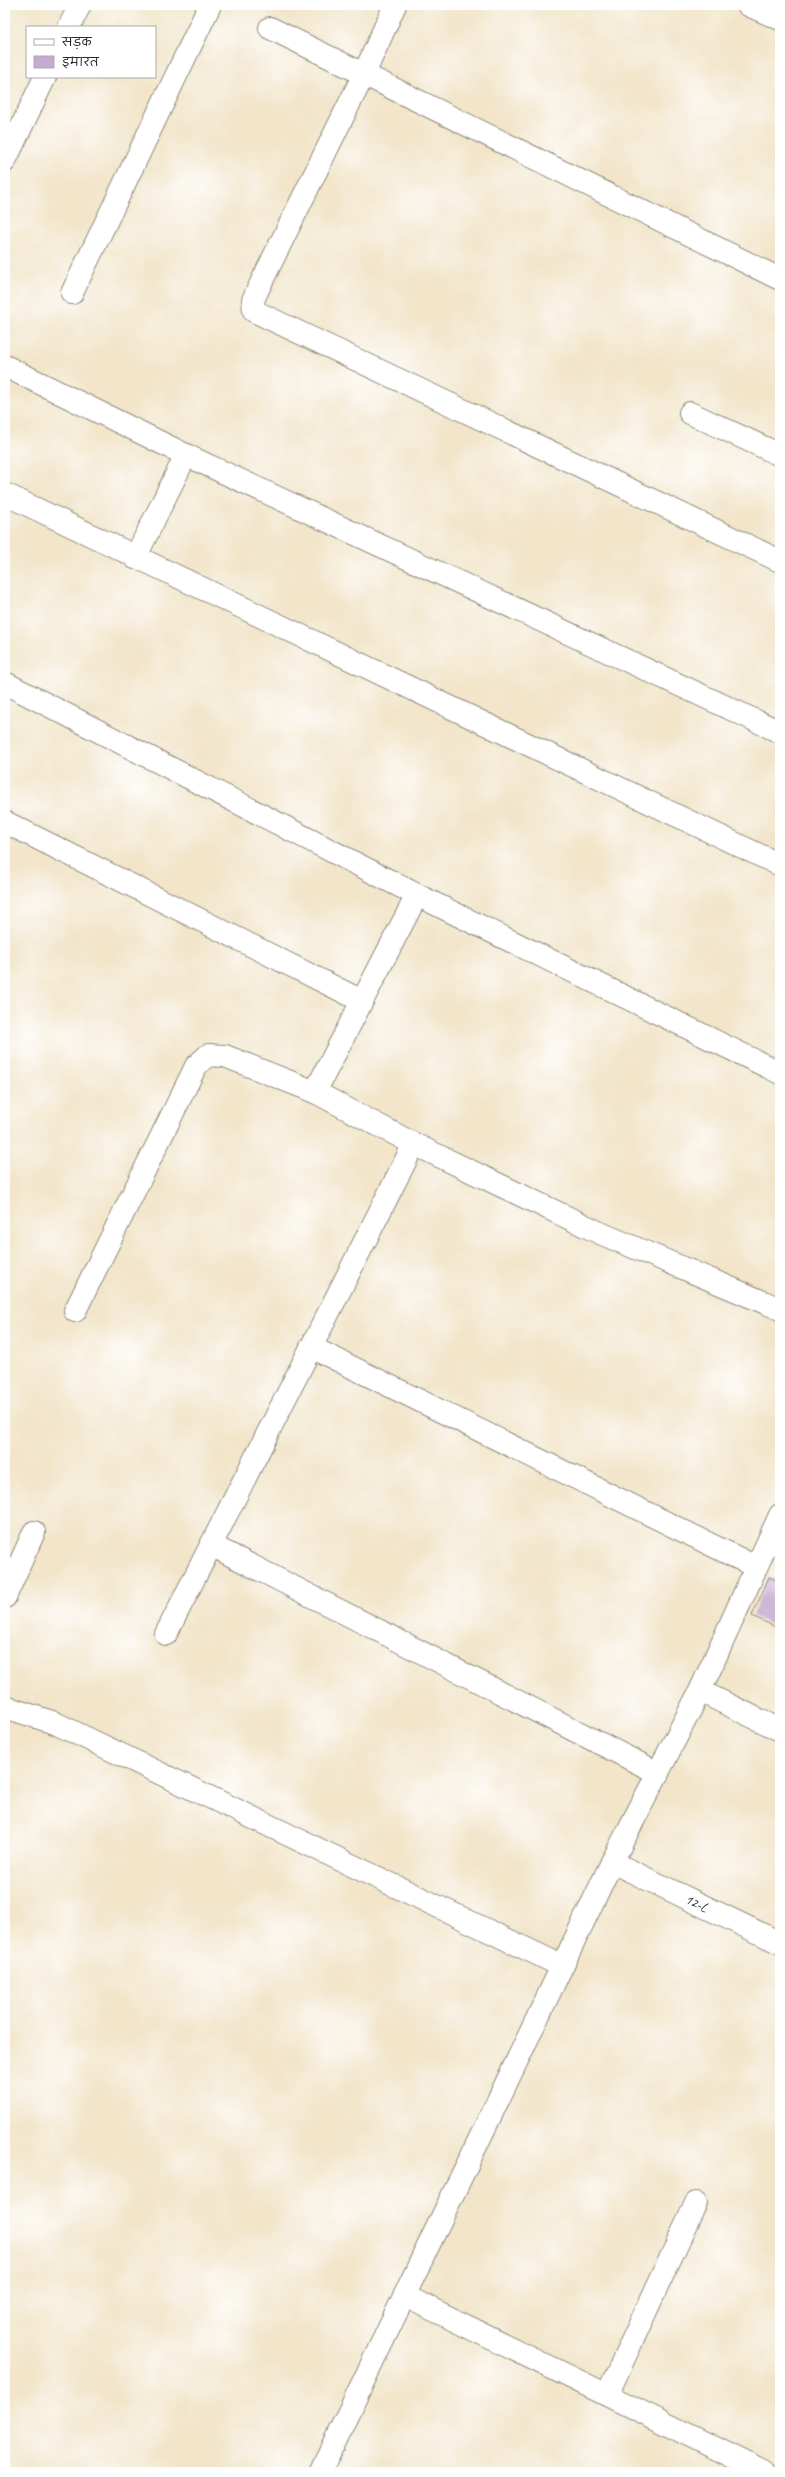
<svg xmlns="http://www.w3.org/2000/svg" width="785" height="2477" font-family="Caveat,'Playpen Sans Deva',sans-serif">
	<rect width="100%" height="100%" fill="#fff"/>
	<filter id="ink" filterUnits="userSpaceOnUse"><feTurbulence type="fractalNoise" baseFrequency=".025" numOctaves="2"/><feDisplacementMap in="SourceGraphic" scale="8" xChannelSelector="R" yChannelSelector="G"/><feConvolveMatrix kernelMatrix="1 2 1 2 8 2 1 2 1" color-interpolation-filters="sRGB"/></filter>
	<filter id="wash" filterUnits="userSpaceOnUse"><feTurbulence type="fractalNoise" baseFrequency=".012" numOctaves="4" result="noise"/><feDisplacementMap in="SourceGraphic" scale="16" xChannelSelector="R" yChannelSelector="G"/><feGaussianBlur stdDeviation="0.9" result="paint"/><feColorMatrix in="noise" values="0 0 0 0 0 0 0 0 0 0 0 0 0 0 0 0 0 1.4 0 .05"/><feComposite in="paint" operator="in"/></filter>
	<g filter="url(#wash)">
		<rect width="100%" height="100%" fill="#f2e5ca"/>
		<g id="blocks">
			<polygon fill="#c5abd2" points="769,1577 780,1582 780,1629 752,1616"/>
		</g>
	</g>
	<g filter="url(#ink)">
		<use href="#blocks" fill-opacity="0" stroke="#8e887a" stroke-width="1"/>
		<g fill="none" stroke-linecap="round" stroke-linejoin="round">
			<defs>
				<g id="street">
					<polyline points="395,5 364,74 261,283 253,300 254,311 780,561"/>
					<polyline points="748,5 780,19"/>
					<polyline points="69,27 80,5"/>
					<polyline points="270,28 780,279"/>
					<polyline points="5,161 45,77"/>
					<polyline points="72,293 210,5"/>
					<polyline points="5,366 186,455 780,732"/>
					<polyline points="690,413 780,455"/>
					<polyline points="5,494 780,865"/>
					<polyline points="135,558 186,455"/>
					<polyline points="5,683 417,895 780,1073"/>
					<polyline points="5,822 362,1001"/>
					<polyline points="417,895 315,1092 414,1144 600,1233 780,1309"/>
					<polyline points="75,1311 196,1066 208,1055 225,1056 315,1092"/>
					<polyline points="311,1347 756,1567"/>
					<polyline points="211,1545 658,1773"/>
					<polyline points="5,1597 34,1532"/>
					<polyline points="166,1634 414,1144"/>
					<polyline points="700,1691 780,1730"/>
					<polyline points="5,1707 55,1723 562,1966"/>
					<path id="s1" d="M612,1862l168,81"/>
					<polyline points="405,2296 764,2472"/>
					<polyline points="607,2395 696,2203"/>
					<polyline points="320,2472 612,1862 700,1691 780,1515"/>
				</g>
			</defs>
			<use href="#street" stroke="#8e887a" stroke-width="24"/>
			<use href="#street" stroke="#fff" stroke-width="22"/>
		</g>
	</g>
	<g text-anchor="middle" stroke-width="3" stroke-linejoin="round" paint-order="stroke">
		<g font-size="14" fill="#2b2b2b" stroke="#fff">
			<text dy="5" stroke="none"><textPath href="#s1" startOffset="94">12-L</textPath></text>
		</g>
	</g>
	<rect width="785" height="2477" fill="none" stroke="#fff" stroke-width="20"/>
	<rect x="26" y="26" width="130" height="52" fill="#ffffff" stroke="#aaaaaa"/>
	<rect x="34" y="39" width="20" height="6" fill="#ffffff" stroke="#aaaaaa"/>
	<text x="62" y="46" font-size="12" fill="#2b2b2b">सड़क</text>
	<rect x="34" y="56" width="20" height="12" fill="#c5abd2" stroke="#aaaaaa"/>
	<text x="62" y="66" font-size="12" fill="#2b2b2b">इमारत</text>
</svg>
